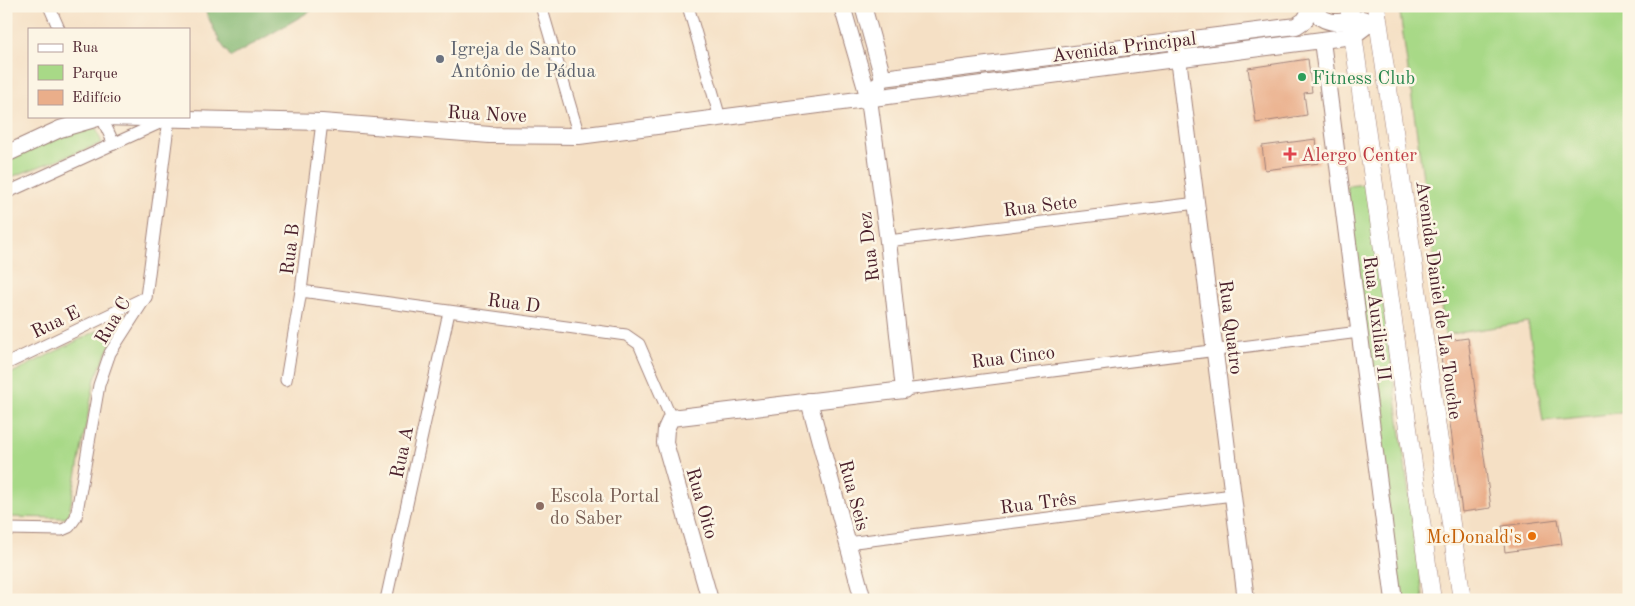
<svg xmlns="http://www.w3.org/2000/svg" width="1635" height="606" font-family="'Old Standard TT',serif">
	<rect width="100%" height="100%" fill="#fcf5e5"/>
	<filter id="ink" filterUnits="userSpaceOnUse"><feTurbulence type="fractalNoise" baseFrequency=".02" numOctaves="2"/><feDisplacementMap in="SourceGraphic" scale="10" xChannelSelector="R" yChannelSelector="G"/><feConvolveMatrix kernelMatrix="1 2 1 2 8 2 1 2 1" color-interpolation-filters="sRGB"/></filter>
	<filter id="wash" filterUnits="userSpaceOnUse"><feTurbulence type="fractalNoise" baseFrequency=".0096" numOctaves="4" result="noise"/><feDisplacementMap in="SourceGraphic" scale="20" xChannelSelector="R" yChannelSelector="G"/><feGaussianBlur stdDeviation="1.12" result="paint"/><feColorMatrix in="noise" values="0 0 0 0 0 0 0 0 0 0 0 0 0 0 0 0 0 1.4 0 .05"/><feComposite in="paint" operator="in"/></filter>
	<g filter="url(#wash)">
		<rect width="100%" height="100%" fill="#f5e0c5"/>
		<g fill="#a8d987" stroke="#797c59">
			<polygon points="1399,6 1629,6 1629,412 1543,421 1528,322 1445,335"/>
			<polygon points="96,128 102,143 6,179 6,161 59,135"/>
			<polygon points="1367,184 1423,597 1421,600 1401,600 1347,186"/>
			<polygon points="129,315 108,349 95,379 68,518 6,517 6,376"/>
		</g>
		<polygon fill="#86b974" stroke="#686c50" points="203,6 319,6 231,57 220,42"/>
		<g id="blocks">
			<g fill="#eaae8a">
				<polygon points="1308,59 1312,92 1304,93 1307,115 1256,123 1248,68"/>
				<polygon points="1316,139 1319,163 1265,170 1262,146"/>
				<polygon points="1468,338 1491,508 1462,512 1439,342"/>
				<polygon points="1558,519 1562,544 1505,552 1502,526"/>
			</g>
		</g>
	</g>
	<g filter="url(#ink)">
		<use href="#blocks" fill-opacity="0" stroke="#a08078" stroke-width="1"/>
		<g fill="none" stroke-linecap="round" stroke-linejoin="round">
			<defs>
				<g id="street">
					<polyline points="49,6 59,29"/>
					<polyline points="541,6 579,136"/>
					<polyline points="688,6 720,118"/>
					<polyline points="101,116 114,144"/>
					<polyline points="6,193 166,120"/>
					<polyline points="888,241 1197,203"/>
					<polyline points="301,291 626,335 639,344 671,418"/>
					<polyline points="6,364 146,297"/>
					<polyline points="286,380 301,291 322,122"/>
					<polyline points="904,390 1359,332"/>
					<polyline points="6,529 62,530 69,527 76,517 99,385 110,353 146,297 169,119"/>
					<polyline points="847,543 1233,495"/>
					<polyline points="386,600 449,312"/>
				</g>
				<g id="secondary">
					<polyline points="863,6 883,78"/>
					<path d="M1312,6c10,22 31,16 51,13"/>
					<polyline points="1322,41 1394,600"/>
					<polyline points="1176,42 1246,600"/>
					<polyline points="869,99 883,78 1296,26 1305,20 1312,6"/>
					<polyline points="6,154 60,129 101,117 322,122 490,135 579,136 1353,36 1378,17"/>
					<polyline points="809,401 863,600"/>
					<polyline points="710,600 665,443 666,429 671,418 904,390 888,241 869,99 842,6"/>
				</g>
				<g id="primary">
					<polyline points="1349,6 1432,600"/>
					<polyline points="1376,6 1462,600"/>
				</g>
			</defs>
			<use href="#street" stroke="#a08078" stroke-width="13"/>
			<use href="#secondary" stroke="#a08078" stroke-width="18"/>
			<use href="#primary" stroke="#a08078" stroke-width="19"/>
			<use href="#street" stroke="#fff" stroke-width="11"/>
			<use href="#secondary" stroke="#fff" stroke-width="16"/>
			<use href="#primary" stroke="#fff" stroke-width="18"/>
		</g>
	</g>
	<circle fill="#6b7280" stroke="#fcf5e5" stroke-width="2" cx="440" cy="59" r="5"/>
	<circle fill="#2e9e5b" stroke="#fcf5e5" stroke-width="2" cx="1302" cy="77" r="5"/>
	<path fill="#e0444e" stroke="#fcf5e5" stroke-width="2" d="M1287.5 146.5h5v5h5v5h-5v5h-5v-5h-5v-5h5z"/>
	<circle fill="#8d6e63" stroke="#fcf5e5" stroke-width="2" cx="540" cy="506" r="5"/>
	<circle fill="#e8710a" stroke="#fcf5e5" stroke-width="2" cx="1532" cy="536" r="5"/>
	<g text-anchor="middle" stroke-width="5" stroke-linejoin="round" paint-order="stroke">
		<g font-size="19" fill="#4a1f2b" stroke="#fcf5e5">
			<text transform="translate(1124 46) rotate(-7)" y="7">Avenida Principal</text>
			<text transform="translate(487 113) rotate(3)" y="7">Rua Nove</text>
			<text transform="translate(1040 205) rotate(-7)" y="7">Rua Sete</text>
			<text transform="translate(868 247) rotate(-97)" y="7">Rua Dez</text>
			<text transform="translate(289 249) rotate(-83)" y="7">Rua B</text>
			<text transform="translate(1440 300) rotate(82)" y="7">Avenida Daniel de La Touche</text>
			<text transform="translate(514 302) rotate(7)" y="7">Rua D</text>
			<text transform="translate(1378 318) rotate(83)" y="7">Rua Auxiliar II</text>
			<text transform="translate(112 320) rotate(-59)" y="7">Rua C</text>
			<text transform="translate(55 321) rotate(-26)" y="7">Rua E</text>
			<text transform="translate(1232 327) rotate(83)" y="7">Rua Quatro</text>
			<text transform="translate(1013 356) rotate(-7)" y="7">Rua Cinco</text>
			<text transform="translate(401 452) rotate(-78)" y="7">Rua A</text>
			<text transform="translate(855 495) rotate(75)" y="7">Rua Seis</text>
			<text transform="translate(1038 502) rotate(-7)" y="7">Rua Três</text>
			<text transform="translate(703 503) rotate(74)" y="7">Rua Oito</text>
		</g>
		<g font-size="19" fill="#5b616d" stroke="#fcf5e5" text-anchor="start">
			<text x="450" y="55">Igreja de Santo<tspan x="450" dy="22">Antônio de Pádua</tspan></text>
		</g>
		<g font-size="19" fill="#27864d" stroke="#fcf5e5" text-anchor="start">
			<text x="1312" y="84">Fitness Club</text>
		</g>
		<g font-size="19" fill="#be3a42" stroke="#fcf5e5" text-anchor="start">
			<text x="1301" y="161">Alergo Center</text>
		</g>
		<g font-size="19" fill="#785e54" stroke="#fcf5e5" text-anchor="start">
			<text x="550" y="502">Escola Portal<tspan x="550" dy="22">do Saber</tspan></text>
		</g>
		<g font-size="19" fill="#c56008" stroke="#fcf5e5" text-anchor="end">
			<text x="1522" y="543">McDonald's</text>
		</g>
	</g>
	<rect width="1635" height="606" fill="none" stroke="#fcf5e5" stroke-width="25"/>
	<rect x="28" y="28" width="162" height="90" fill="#fcf5e5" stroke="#b59f9b"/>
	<rect x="38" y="44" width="25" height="8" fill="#ffffff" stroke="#b59f9b"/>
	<text x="72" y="52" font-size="15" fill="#4a1f2b">Rua</text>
	<rect x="38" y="65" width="25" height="15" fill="#a8d987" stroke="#b59f9b"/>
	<text x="72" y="78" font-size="15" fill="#4a1f2b">Parque</text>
	<rect x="38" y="90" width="25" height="15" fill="#eaae8a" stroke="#b59f9b"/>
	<text x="72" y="102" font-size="15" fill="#4a1f2b">Edifício</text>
</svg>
